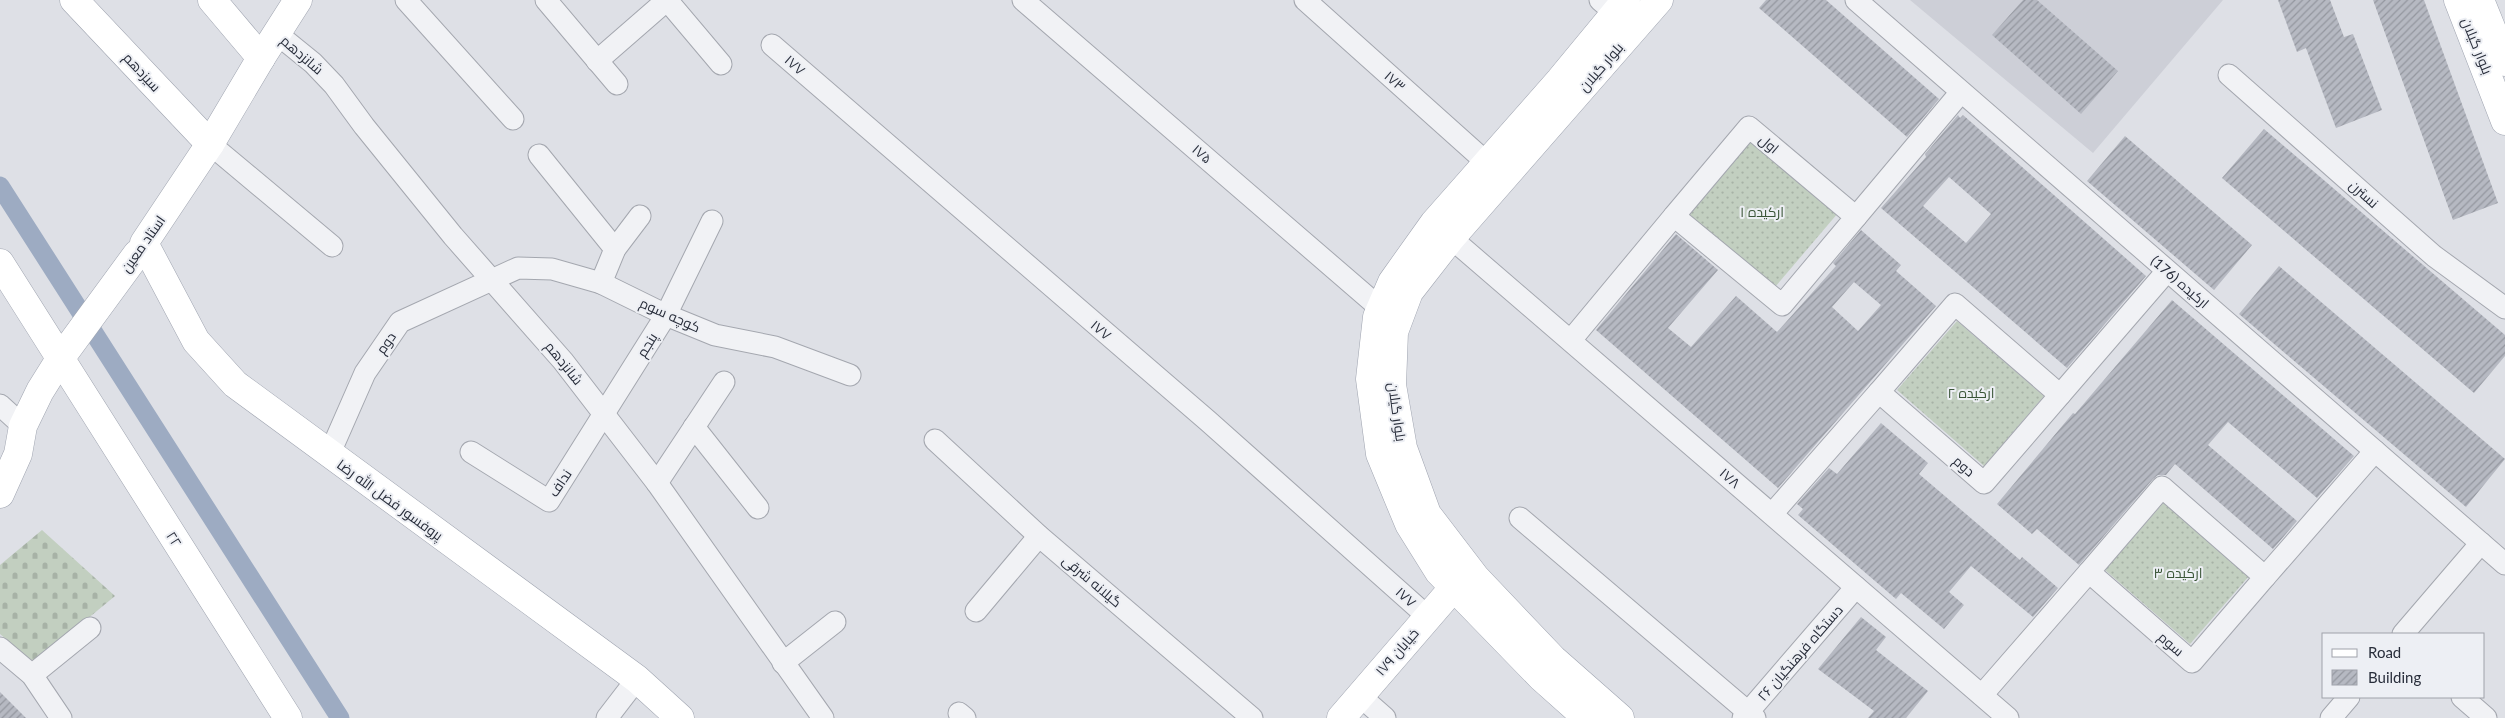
<svg xmlns="http://www.w3.org/2000/svg" width="2505" height="718" font-family="Lato,Cairo,sans-serif">
	<defs>
		<pattern id="grass-dots" width="8" height="8" patternUnits="userSpaceOnUse" patternTransform="scale(1.25)"><rect width="8" height="8" fill="#c2cfc0"/><path d="M2 2h.1M6 6h.1" fill="none" stroke="#a7b2a6" stroke-width="1.8" stroke-linecap="round"/></pattern>
		<pattern id="cemetery-stones" width="16" height="16" patternUnits="userSpaceOnUse" patternTransform="scale(1.25)"><rect width="16" height="16" fill="#c2cfc0"/><path d="M2 7V4a2 2 0 0 1 4 0v3zM10 15v-3a2 2 0 0 1 4 0v3z" fill="#a7b2a6"/></pattern>
		<pattern id="building-hatch" width="6" height="6" patternUnits="userSpaceOnUse" patternTransform="scale(1.25)"><rect width="6" height="6" fill="#b6b9c2"/><path d="M-1 1l2-2M0 6l6-6M5 7l2-2" fill="none" stroke="#94979f"/></pattern>
	</defs>
	<rect width="100%" height="100%" fill="#dee0e6"/>
	<polygon fill="#cdcfd7" points="1910,0 2223,0 2093,153"/>
	<g fill="url(#grass-dots)">
		<polygon points="1749,137 1838,213 1775,287 1686,212"/>
		<polygon points="1957,321 2044,396 1984,466 1897,390"/>
		<polygon points="2165,501 2250,575 2190,644 2105,570"/>
	</g>
	<polygon fill="url(#cemetery-stones)" points="42,530 115,596 34,663 0,634 0,565"/>
	<g fill="none" stroke-linecap="round" stroke-linejoin="round">
		<polyline stroke="#9dabc2" stroke-width="19" points="0,186 340,718"/>
	</g>
	<g fill="url(#building-hatch)" fill-rule="evenodd">
		<polygon points="1766,0 1826,0 1939,99 1907,137 1759,8"/>
		<polygon points="2023,0 2037,0 2118,71 2081,114 1992,35"/>
		<polygon points="2278,0 2330,0 2344,37 2353,34 2382,110 2336,128 2306,48 2297,52"/>
		<polygon points="2373,0 2424,0 2498,203 2453,220"/>
		<path d="M1958,115l2,3 3,-3 183,161 -79,92 -186,-160 45,-51 -1,-3zM1949,177l42,37 -25,29 -43,-37z"/>
		<polygon points="2264,129 2505,335 2505,356 2474,393 2222,178"/>
		<polygon points="2125,136 2252,245 2214,290 2087,181"/>
		<path d="M1861,230l40,35 -5,6 40,35 -158,182 -182,-158 80,-96 42,36 -50,58 23,19 45,-51 41,36 59,-66 -3,-3zM1854,282l27,23 -23,26 -26,-24z"/>
		<polygon points="2279,266 2505,459 2466,507 2239,314"/>
		<polygon points="2172,300 2354,456 2317,498 2228,422 2208,445 2297,521 2273,549 2175,464 2166,475 2158,475 2153,479 2079,565 2037,529 2032,534 1997,504 2073,413 2075,414"/>
		<polygon points="1881,423 1928,463 1919,474 2020,560 2022,557 2058,588 2033,617 1971,566 1949,592 1964,605 1944,629 1901,593 1896,599 1798,515 1803,509 1797,504 1829,468 1837,474"/>
		<polygon points="1861,617 1886,637 1876,650 1928,691 1906,718 1868,718 1874,711 1818,669"/>
		<polygon points="0,692 26,718 0,718"/>
	</g>
	<g fill="none" stroke-linecap="round" stroke-linejoin="round">
		<defs>
			<g id="minor">
				<polyline points="406,0 513,119"/>
				<polyline points="546,0 617,84"/>
				<polyline points="1023,0 1380,308"/>
				<polyline points="1305,0 1486,162"/>
				<polyline points="1600,0 1615,13"/>
				<polyline points="1856,0 2505,564"/>
				<polyline points="276,33 313,63 334,85 364,126 453,236 563,361 657,483 823,718"/>
				<polyline points="772,45 1208,421 1428,617"/>
				<polyline points="597,61 667,0 721,64"/>
				<polyline points="2229,75 2434,256 2505,308"/>
				<polygon points="1749,127 1856,217 1782,305 1674,216"/>
				<polyline points="210,144 332,246"/>
				<polyline points="539,155 615,249"/>
				<polyline points="1856,217 1961,92"/>
				<polyline points="1451,238 2008,718"/>
				<polyline points="601,283 615,249 640,216"/>
				<polygon points="1955,304 2060,395 1984,483 1879,392"/>
				<polyline points="1571,340 1674,216"/>
				<polyline points="2060,395 2167,271"/>
				<polyline points="0,405 23,426"/>
				<polyline points="694,427 758,508"/>
				<polyline points="935,440 1039,536 1252,718"/>
				<polyline points="471,452 549,501 666,315 712,221"/>
				<polyline points="329,455 365,373 400,322 518,268 552,269 601,283 666,315 715,335 775,347 850,375"/>
				<polyline points="657,483 724,382"/>
				<polygon points="2162,487 2265,577 2192,662 2089,572"/>
				<polyline points="1772,514 1879,392"/>
				<polyline points="1520,518 1755,718"/>
				<polyline points="2265,577 2375,451"/>
				<polyline points="976,611 1039,536"/>
				<polyline points="2403,634 2481,543"/>
				<polyline points="0,648 32,675 61,718"/>
				<polyline points="783,663 835,622"/>
				<polyline points="32,675 90,628"/>
				<polyline points="1982,695 2089,572"/>
				<polyline points="1360,696 1385,718"/>
				<polyline points="2462,697 2486,718"/>
				<polyline points="959,713 965,718"/>
				<polyline points="607,718 637,679"/>
				<polyline points="1743,718 1856,587"/>
				<polyline points="2331,718 2349,697"/>
			</g>
			<g id="major">
				<polyline points="74,0 210,144"/>
				<polyline points="212,0 261,58"/>
				<polyline points="298,0 261,58 210,144 144,243 196,341 235,384 637,679 680,718"/>
				<polyline points="2458,0 2505,121"/>
				<polyline points="2480,0 2505,62"/>
				<polyline points="0,263 288,718"/>
				<polyline points="0,494 18,454 23,426 40,391 60,359 137,254"/>
				<polyline points="1341,718 1454,587"/>
				<polyline points="1587,718 1541,677 1439,572 1409,524 1380,454 1370,379 1377,317 1392,282 1434,223 1560,80 1626,0"/>
				<polyline points="1620,718 1553,659 1476,578 1427,514 1403,448 1392,385 1394,332 1409,292 1451,238 1659,0"/>
			</g>
		</defs>
		<use href="#minor" stroke="#a4a7af" stroke-width="23"/>
		<use href="#major" stroke="#9fa4b0" stroke-width="29"/>
		<use href="#minor" stroke="#f1f2f5" stroke-width="21"/>
		<use href="#major" stroke="#fff" stroke-width="28"/>
	</g>
	<g text-anchor="middle" stroke-width="4" stroke-linejoin="round" paint-order="stroke">
		<g font-size="14" fill="#292e3b" stroke="#edeff4">
			<text transform="translate(2477 46) rotate(68)" y="5">بلوار گیلان</text>
			<text transform="translate(302 55) rotate(41)" y="5">شانزدهم</text>
			<text transform="translate(795 65) rotate(41)" y="5">۱۷۷</text>
			<text transform="translate(1601 67) rotate(-49)" y="5">بلوار گیلان</text>
			<text transform="translate(142 72) rotate(47)" y="5">سیزدهم</text>
			<text transform="translate(1395 81) rotate(41)" y="5">۱۷۳</text>
			<text transform="translate(1769 144) rotate(40)" y="5">اول</text>
			<text transform="translate(1202 154) rotate(41)" y="5">۱۷۵</text>
			<text transform="translate(2364 194) rotate(42)" y="5">نسترن</text>
			<text transform="translate(143 244) rotate(-55)" y="5">استاد معین</text>
			<text transform="translate(2180 282) rotate(41)" y="5">ارکیده (176)</text>
			<text transform="translate(670 315) rotate(24)" y="5">کوچه سوم</text>
			<text transform="translate(1101 330) rotate(40)" y="5">۱۷۷</text>
			<text transform="translate(386 343) rotate(-55)" y="5">دوم</text>
			<text transform="translate(647 345) rotate(-58)" y="5">پنجم</text>
			<text transform="translate(564 363) rotate(51)" y="5">شانزدهم</text>
			<text transform="translate(1397 412) rotate(82)" y="5">بلوار گیلان</text>
			<text transform="translate(1964 466) rotate(41)" y="5">دوم</text>
			<text transform="translate(1730 478) rotate(41)" y="5">۱۷۸</text>
			<text transform="translate(560 483) rotate(-56)" y="5">نداف</text>
			<text transform="translate(390 500) rotate(36)" y="5">پروفسور فضل الله رضا</text>
			<text transform="translate(174 539) rotate(58)" y="5">۲۲</text>
			<text transform="translate(1092 581) rotate(40)" y="5">گیلانه شرقی</text>
			<text transform="translate(1406 597) rotate(42)" y="5">۱۷۷</text>
			<text transform="translate(2171 644) rotate(41)" y="5">سوم</text>
			<text transform="translate(1397 652) rotate(-49)" y="5">خیابان ۱۷۹</text>
			<text transform="translate(1800 653) rotate(-49)" y="5">۲۶ دستگاه فرهنگیان</text>
		</g>
		<g font-size="14" fill="#3a5538" stroke="#edeff4">
			<text x="1762" y="217">ارکیده ۱</text>
			<text x="1971" y="398">ارکیده ۲</text>
			<text x="2178" y="578">ارکیده ۳</text>
		</g>
	</g>
	<rect x="2322" y="633" width="162" height="65" fill="#edeff4" stroke="#9fa2aa"/>
	<rect x="2332" y="649" width="25" height="8" fill="#ffffff" stroke="#9fa2aa"/>
	<text x="2368" y="658" font-size="15" fill="#292e3b">Road</text>
	<rect x="2332" y="670" width="25" height="15" fill="url(#building-hatch)" stroke="#9fa2aa"/>
	<text x="2368" y="683" font-size="15" fill="#292e3b">Building</text>
</svg>
